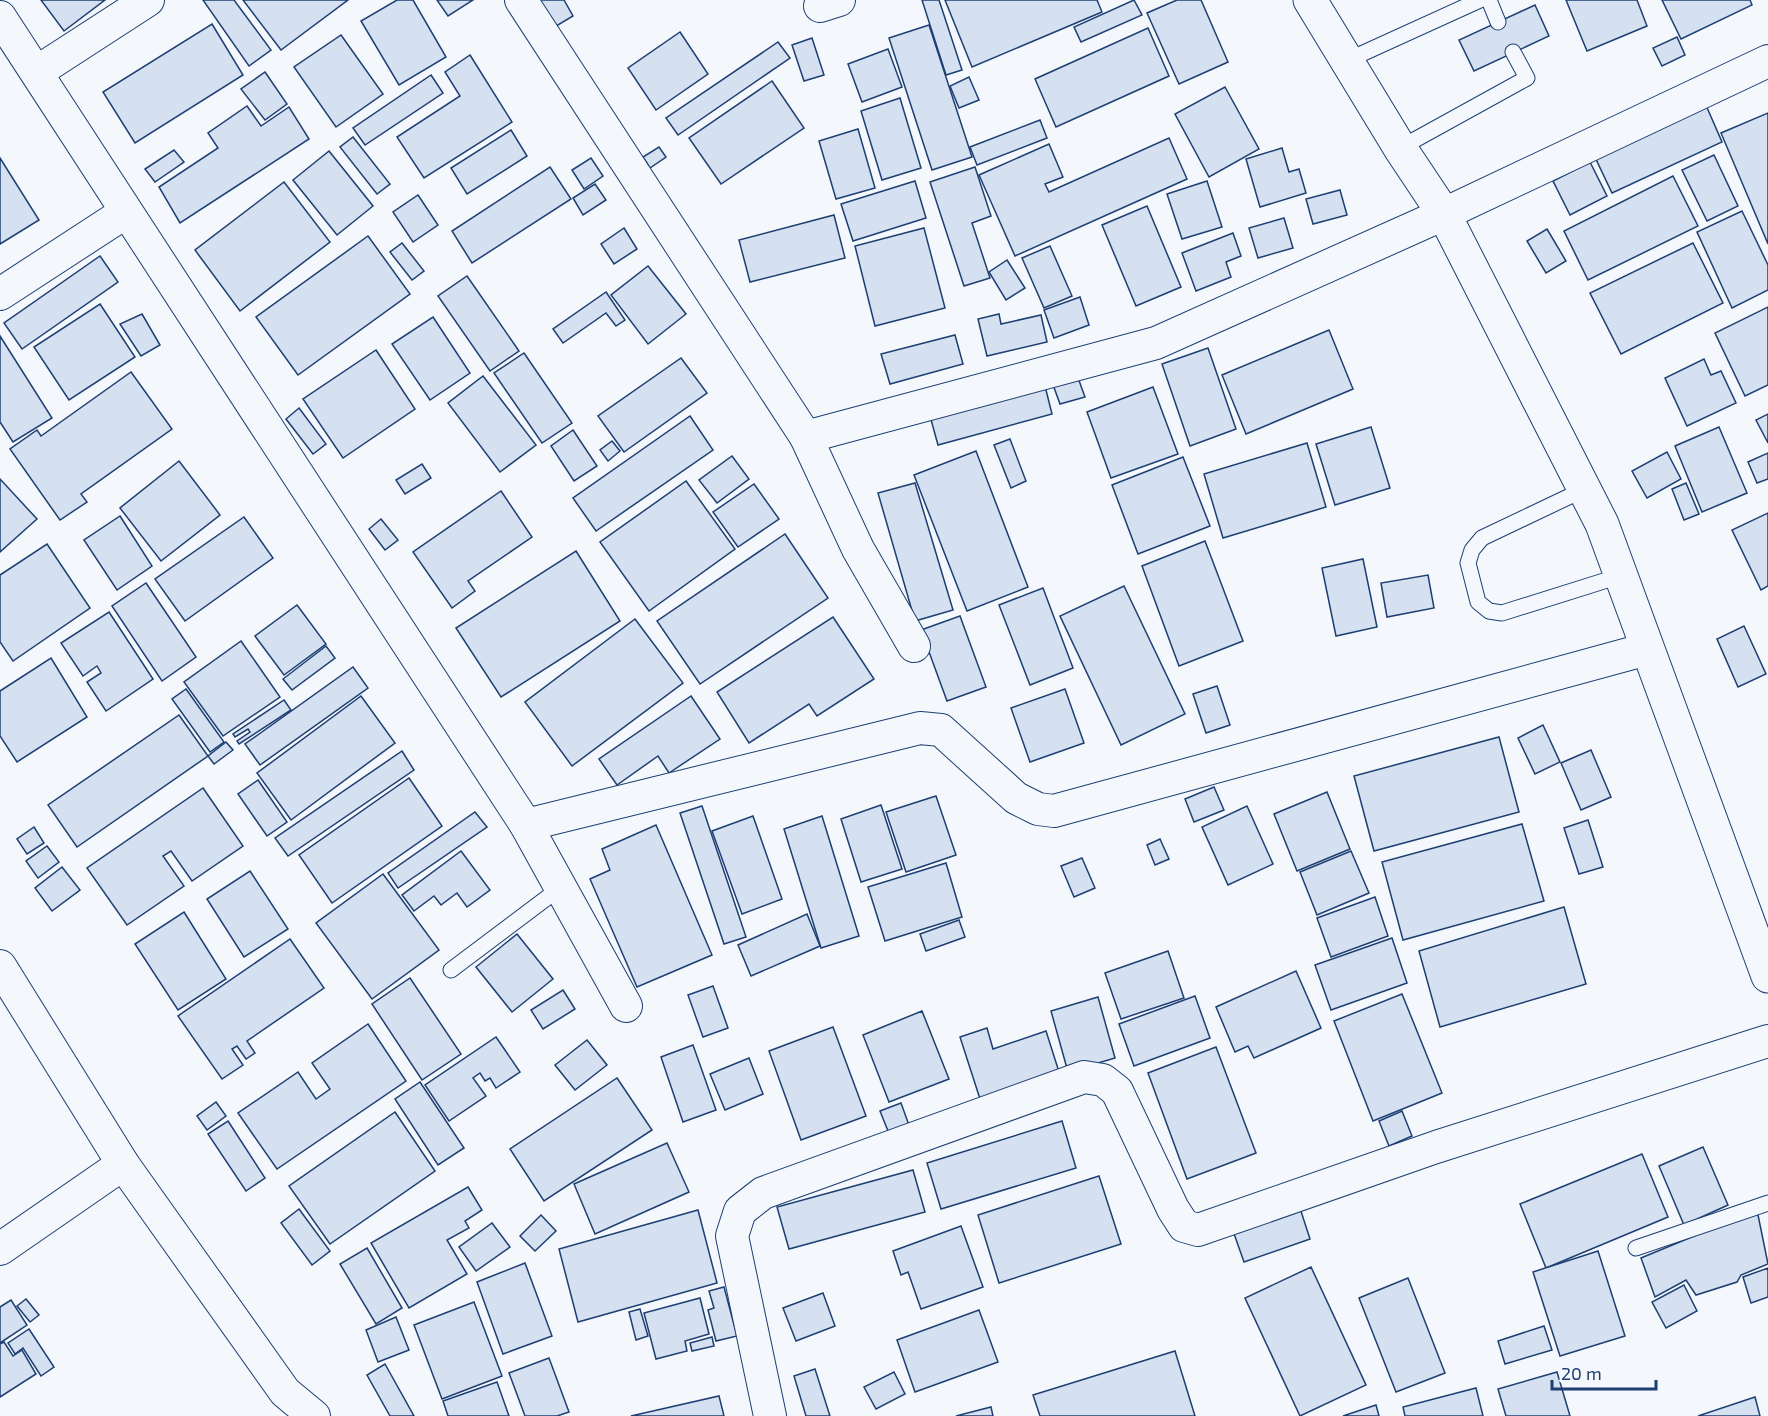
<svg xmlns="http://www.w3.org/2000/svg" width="1768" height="1416" font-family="'Exo 2',sans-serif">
	<rect width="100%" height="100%" fill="#f4f7fb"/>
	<g fill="#d5e0f0" stroke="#1d3f73" stroke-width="1.5">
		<polygon points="41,0 105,0 64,31"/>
		<polygon points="203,0 234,0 271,50 249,66"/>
		<polygon points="243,0 348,0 281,50"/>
		<polygon points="397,0 413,0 446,57 399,85 361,21"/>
		<polygon points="437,0 473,0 448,16"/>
		<polygon points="535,0 564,0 573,16 553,28"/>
		<polygon points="922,0 939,0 962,70 946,75"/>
		<polygon points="945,0 1097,0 1102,12 972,67"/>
		<polygon points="1134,0 1142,15 1081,42 1074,27"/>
		<polygon points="1177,0 1201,0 1228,62 1179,84 1147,13"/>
		<polygon points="1566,0 1637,0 1647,26 1587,51"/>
		<polygon points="1662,0 1750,0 1752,5 1681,39"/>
		<polygon points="1535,5 1549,36 1474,71 1459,40"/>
		<polygon points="212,24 243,75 135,143 103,92"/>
		<polygon points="929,25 972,157 932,170 889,38"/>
		<polygon points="1148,28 1169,76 1056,127 1035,79"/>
		<polygon points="680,32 708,74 656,110 628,68"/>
		<polygon points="341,35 383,94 336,127 294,67"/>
		<polygon points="1677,37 1685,55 1662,66 1653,48"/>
		<polygon points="812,38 824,75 804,81 792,45"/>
		<polygon points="778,42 790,58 678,135 666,118"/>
		<polygon points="888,49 902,87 862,102 848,64"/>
		<polygon points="470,55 512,122 424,178 397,137 460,96 445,72"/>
		<polygon points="265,72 287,104 265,120 241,89"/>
		<polygon points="431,75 443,93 365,145 353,128"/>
		<polygon points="969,77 979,100 959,108 950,86"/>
		<polygon points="772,81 804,128 721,184 689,138"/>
		<polygon points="1225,87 1259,149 1209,177 1175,114"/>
		<polygon points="900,98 921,168 882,180 861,111"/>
		<polygon points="1705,103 1722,142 1612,193 1594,155"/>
		<polygon points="247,106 261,126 289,107 309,139 180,223 159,187 218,148 208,133"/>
		<polygon points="1768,113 1768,244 1721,133"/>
		<polygon points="1040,120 1047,138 977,165 970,147"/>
		<polygon points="858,129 875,188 836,199 819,141"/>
		<polygon points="511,130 527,156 467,194 451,168"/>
		<polygon points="353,137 390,184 377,194 340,147"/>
		<polygon points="1169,138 1187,179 1015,256 979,175 1049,144 1063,177 1045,184 1049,192"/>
		<polygon points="659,147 666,157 650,168 643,157"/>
		<polygon points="1282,148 1289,172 1299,169 1306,193 1260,207 1246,159"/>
		<polygon points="174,150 184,162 155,182 145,169"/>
		<polygon points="329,151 373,206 337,235 293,180"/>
		<polygon points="1714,155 1738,206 1707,221 1682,170"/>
		<polygon points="0,158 39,220 0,244"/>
		<polygon points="591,158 603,176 584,189 572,170"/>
		<polygon points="1590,162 1607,196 1570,215 1553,181"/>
		<polygon points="550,167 571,199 472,263 452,231"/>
		<polygon points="975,167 991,216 972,223 990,278 964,286 930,182"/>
		<polygon points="1673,176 1698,226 1588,280 1564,231"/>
		<polygon points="915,181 926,218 853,241 841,204"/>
		<polygon points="1207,181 1222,227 1182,239 1167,194"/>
		<polygon points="284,182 330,242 240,311 195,250"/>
		<polygon points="595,184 606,200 583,215 573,198"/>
		<polygon points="1340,190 1347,215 1313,224 1306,199"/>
		<polygon points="418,195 438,225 413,242 393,212"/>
		<polygon points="1147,206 1181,287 1136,306 1102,225"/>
		<polygon points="1742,211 1768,265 1768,290 1732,308 1697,232"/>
		<polygon points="834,215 845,258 750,282 739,240"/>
		<polygon points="1284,218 1293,248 1258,258 1249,228"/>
		<polygon points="624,228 637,249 614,264 601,244"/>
		<polygon points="924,228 945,308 875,326 855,246"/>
		<polygon points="1547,229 1566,261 1546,273 1527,241"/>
		<polygon points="1233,233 1241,256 1226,262 1231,277 1196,291 1182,253"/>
		<polygon points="368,236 410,294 298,375 256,317"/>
		<polygon points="402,243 424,271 412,280 390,252"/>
		<polygon points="1693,243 1723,303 1621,354 1590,293"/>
		<polygon points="1050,246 1072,296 1044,308 1022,258"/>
		<polygon points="100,256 118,282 22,349 4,323"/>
		<polygon points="1007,260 1025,288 1006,300 989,272"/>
		<polygon points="648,266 686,314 648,344 611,295"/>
		<polygon points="467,276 519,351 490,371 438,296"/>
		<polygon points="606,292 625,320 616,326 606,313 563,343 553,329"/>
		<polygon points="1080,297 1089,325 1054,338 1044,310"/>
		<polygon points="100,304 135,357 69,400 34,347"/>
		<polygon points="1768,307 1768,385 1745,396 1715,333"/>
		<polygon points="142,314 160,345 141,356 120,324"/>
		<polygon points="999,314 1001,324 1041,315 1047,342 987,356 978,319"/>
		<polygon points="433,317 470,373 430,400 392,344"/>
		<polygon points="1329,330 1353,389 1246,434 1222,375"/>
		<polygon points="955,335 963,364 890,384 881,354"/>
		<polygon points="0,336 52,418 13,442 0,422"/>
		<polygon points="1208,348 1236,429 1190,446 1162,364"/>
		<polygon points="376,350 415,409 343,458 303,399"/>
		<polygon points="524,353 572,423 542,443 494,373"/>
		<polygon points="681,358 707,393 624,452 598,416"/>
		<polygon points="1704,359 1711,375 1721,371 1736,403 1687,426 1665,378"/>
		<polygon points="131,372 172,429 81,494 87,502 60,520 10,449 37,430 41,436"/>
		<polygon points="1077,375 1085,397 1060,404 1052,382"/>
		<polygon points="483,376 536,445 500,472 448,403"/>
		<polygon points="1045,386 1052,414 938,445 930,416"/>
		<polygon points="1153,387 1178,454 1111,478 1087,412"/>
		<polygon points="299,408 326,444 313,454 286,419"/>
		<polygon points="1768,414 1768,443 1756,420"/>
		<polygon points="690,416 713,450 596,531 573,498"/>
		<polygon points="1371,427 1390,488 1335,505 1316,444"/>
		<polygon points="1719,427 1747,493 1702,512 1675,446"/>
		<polygon points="573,430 597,466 574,481 551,446"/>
		<polygon points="1010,439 1026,481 1011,488 994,445"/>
		<polygon points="612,441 620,451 608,461 600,450"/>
		<polygon points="1307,443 1326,507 1223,538 1204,474"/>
		<polygon points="976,451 1028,587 967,611 914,475"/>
		<polygon points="1667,452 1681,479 1647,498 1632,471"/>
		<polygon points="1768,453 1768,479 1757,483 1748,462"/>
		<polygon points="732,456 749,479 717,503 699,480"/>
		<polygon points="1183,457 1210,526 1138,554 1112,485"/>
		<polygon points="179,461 220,515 161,561 120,508"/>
		<polygon points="422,464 431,478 405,494 396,480"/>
		<polygon points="0,479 37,519 0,552"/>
		<polygon points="686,481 735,549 649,611 600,542"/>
		<polygon points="915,483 953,610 915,621 878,493"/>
		<polygon points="1686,483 1699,514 1684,520 1672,489"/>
		<polygon points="754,484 779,519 738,547 713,512"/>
		<polygon points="501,491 532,537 468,581 475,591 452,608 413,552"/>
		<polygon points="1768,513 1768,586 1761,590 1732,530"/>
		<polygon points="120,516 152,566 117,590 84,540"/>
		<polygon points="244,517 273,558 185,621 155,579"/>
		<polygon points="381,519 398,540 385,550 369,529"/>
		<polygon points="785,534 828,598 700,684 657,621"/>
		<polygon points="1205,541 1243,641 1179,666 1142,566"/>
		<polygon points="47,544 90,608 13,661 0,642 0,575"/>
		<polygon points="576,551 620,621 501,697 456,628"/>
		<polygon points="1363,559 1377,627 1336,636 1322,568"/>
		<polygon points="1428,575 1434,608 1387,617 1381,583"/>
		<polygon points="146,583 196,657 162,681 112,606"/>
		<polygon points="1124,586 1185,714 1121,745 1060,616"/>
		<polygon points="1043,588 1073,668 1030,685 999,605"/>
		<polygon points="297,605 326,644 284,675 255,636"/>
		<polygon points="109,612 153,679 106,711 87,682 101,673 97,666 83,676 61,643"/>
		<polygon points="960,616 986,687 947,701 921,630"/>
		<polygon points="833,617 874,679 817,716 809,704 749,743 717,692"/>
		<polygon points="635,619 683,683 572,766 525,702"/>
		<polygon points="1744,626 1766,674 1738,687 1717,639"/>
		<polygon points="241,641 280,697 223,736 184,682"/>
		<polygon points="326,646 335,658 292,690 283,679"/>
		<polygon points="51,658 87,717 17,762 0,736 0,691"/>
		<polygon points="353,667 368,688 260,765 245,744"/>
		<polygon points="1217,686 1230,725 1206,733 1193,694"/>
		<polygon points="186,689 224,742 210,752 172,699"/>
		<polygon points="1065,689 1084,743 1030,762 1011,708"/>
		<polygon points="361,696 395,743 291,820 257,773"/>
		<polygon points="691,696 720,739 669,773 658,756 617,785 599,759"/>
		<polygon points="284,700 291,710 239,744 237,741 250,732 248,729 235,737 233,734"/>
		<polygon points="179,715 208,756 77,847 48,805"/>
		<polygon points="1543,725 1560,762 1535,774 1518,738"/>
		<polygon points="1499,737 1519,812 1374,851 1354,776"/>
		<polygon points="226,742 233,750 214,764 208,756"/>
		<polygon points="1591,750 1611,797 1581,810 1561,763"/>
		<polygon points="402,751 414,770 288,856 275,838"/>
		<polygon points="409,778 442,826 332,903 299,855"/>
		<polygon points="258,780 287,822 267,836 238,794"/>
		<polygon points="1214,787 1224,810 1194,822 1185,799"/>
		<polygon points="203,788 243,846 192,881 171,851 163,856 184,886 127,925 87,868"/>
		<polygon points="1327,792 1350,849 1297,871 1274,814"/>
		<polygon points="936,796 956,855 906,872 886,812"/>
		<polygon points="881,805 902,869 861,882 841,819"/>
		<polygon points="702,806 746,937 724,944 680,813"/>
		<polygon points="1247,806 1273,864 1228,885 1202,827"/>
		<polygon points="475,812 487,827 398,888 388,873"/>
		<polygon points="753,816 782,899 742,914 712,831"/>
		<polygon points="822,816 859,936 821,948 784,829"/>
		<polygon points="1588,820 1603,867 1579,874 1564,828"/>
		<polygon points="1522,824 1544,901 1403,940 1382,862"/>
		<polygon points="656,825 712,955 637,987 590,879 610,870 602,849"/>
		<polygon points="34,827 44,843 27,854 17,839"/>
		<polygon points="1160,839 1169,859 1155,865 1147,845"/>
		<polygon points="47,846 59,862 38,878 26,861"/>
		<polygon points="461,851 490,890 467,907 457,893 441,905 434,896 414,911 402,895"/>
		<polygon points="1351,851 1369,893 1317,915 1300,872"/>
		<polygon points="1082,858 1095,888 1074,897 1061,866"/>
		<polygon points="946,863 962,917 885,941 868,887"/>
		<polygon points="62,867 80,890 52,911 35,888"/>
		<polygon points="250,871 288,929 244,957 207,899"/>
		<polygon points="383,874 439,950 372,999 316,923"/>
		<polygon points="1375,897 1388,936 1331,957 1317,918"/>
		<polygon points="1564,907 1586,984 1440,1027 1419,951"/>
		<polygon points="184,912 226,979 178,1010 135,944"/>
		<polygon points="807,914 820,946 751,976 738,945"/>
		<polygon points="959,920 965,937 926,951 920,934"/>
		<polygon points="517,934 553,979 512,1012 476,967"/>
		<polygon points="1392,938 1407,983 1331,1010 1315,965"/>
		<polygon points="290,939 324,988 247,1041 255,1053 246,1059 237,1046 232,1049 243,1065 222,1079 178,1016"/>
		<polygon points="1168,951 1184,998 1121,1019 1105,973"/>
		<polygon points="1296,971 1321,1028 1254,1058 1248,1046 1235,1052 1216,1007"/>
		<polygon points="410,978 461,1054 422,1080 372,1004"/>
		<polygon points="713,986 728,1028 703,1037 688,995"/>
		<polygon points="563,990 575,1009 543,1029 531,1010"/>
		<polygon points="1402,994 1442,1093 1373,1121 1334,1021"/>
		<polygon points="1195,996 1210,1038 1134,1066 1119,1024"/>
		<polygon points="1098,997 1115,1058 1068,1072 1051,1011"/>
		<polygon points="922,1011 949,1079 889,1102 863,1035"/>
		<polygon points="368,1024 406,1081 277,1169 238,1113 298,1072 316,1099 330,1089 312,1063"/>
		<polygon points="833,1027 866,1116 801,1140 769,1051"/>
		<polygon points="987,1028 993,1049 1046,1031 1060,1075 981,1102 960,1037"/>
		<polygon points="496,1037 520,1072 496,1088 490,1078 485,1081 480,1073 473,1078 486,1096 449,1121 425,1085"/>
		<polygon points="587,1040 607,1065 575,1090 555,1065"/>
		<polygon points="693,1045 716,1110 683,1122 661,1057"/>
		<polygon points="1216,1047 1256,1153 1187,1179 1148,1073"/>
		<polygon points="749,1058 763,1094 725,1110 710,1074"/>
		<polygon points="617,1078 652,1130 544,1201 510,1149"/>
		<polygon points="420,1082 464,1148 438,1165 395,1099"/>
		<polygon points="216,1102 226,1116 207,1130 197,1116"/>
		<polygon points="901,1103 910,1128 890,1136 880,1111"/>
		<polygon points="1402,1111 1412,1136 1389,1146 1379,1121"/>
		<polygon points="395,1112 435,1171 330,1244 289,1186"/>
		<polygon points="228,1121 265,1178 246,1191 208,1134"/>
		<polygon points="1062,1121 1076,1168 941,1209 927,1163"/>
		<polygon points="667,1143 689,1192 595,1234 574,1184"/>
		<polygon points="1703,1147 1728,1205 1684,1225 1659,1166"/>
		<polygon points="1642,1154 1668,1217 1546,1268 1520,1204"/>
		<polygon points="913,1170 925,1212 789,1249 777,1207"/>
		<polygon points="1099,1176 1121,1244 999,1283 978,1215"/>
		<polygon points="468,1187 482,1210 465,1221 469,1228 447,1240 467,1274 409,1308 371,1243"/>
		<polygon points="1299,1205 1310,1239 1244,1262 1232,1228"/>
		<polygon points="299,1209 330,1251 312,1265 281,1223"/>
		<polygon points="698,1210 717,1283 578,1322 559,1249"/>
		<polygon points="1757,1210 1768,1264 1741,1275 1737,1282 1696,1295 1686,1280 1655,1297 1641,1258"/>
		<polygon points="541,1215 556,1231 535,1251 520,1236"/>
		<polygon points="492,1223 510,1247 476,1271 459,1247"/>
		<polygon points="961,1226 983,1287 921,1309 908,1272 901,1275 893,1251"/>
		<polygon points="367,1248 402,1308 376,1324 340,1264"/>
		<polygon points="1598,1251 1625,1336 1560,1356 1533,1272"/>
		<polygon points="525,1263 552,1336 503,1354 477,1282"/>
		<polygon points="1311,1267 1366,1385 1300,1416 1245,1298"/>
		<polygon points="1768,1268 1768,1297 1751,1303 1743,1277"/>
		<polygon points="1408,1278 1445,1373 1396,1392 1359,1298"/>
		<polygon points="1684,1285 1697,1311 1666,1328 1652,1302"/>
		<polygon points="724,1287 737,1336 716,1341 708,1310 714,1308 709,1291"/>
		<polygon points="823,1293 835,1326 796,1341 783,1308"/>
		<polygon points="700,1298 709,1334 685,1341 687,1351 656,1359 644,1313"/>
		<polygon points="26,1299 39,1315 30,1322 17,1306"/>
		<polygon points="11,1300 27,1325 0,1343 0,1307"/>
		<polygon points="474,1302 502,1376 442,1399 414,1325"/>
		<polygon points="640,1309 648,1336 636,1340 629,1312"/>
		<polygon points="979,1310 998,1362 915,1392 897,1340"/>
		<polygon points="396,1317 409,1350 378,1362 366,1330"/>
		<polygon points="1544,1326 1552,1350 1505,1364 1498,1341"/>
		<polygon points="29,1329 54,1367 41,1376 23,1348 15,1354 8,1343"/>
		<polygon points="712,1337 714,1346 692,1351 690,1343"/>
		<polygon points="4,1342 13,1356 22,1350 36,1374 0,1397 0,1344"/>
		<polygon points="1175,1351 1195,1416 1040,1416 1033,1395"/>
		<polygon points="549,1358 569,1412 557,1416 525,1416 509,1373"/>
		<polygon points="385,1364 414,1416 390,1416 367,1375"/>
		<polygon points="815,1369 830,1416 806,1416 794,1376"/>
		<polygon points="894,1372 905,1394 876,1409 864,1387"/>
		<polygon points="1557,1372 1570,1416 1506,1416 1498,1389"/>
		<polygon points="497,1382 509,1416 448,1416 443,1401"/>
		<polygon points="1476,1388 1483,1416 1405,1416 1403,1407"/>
		<polygon points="719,1396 724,1416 631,1416"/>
		<polygon points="1755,1397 1760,1416 1698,1416"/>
		<polygon points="1376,1405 1379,1416 1343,1416"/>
		<polygon points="991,1407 993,1416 956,1416"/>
	</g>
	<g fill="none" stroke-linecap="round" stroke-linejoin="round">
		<defs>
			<g id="lane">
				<polyline points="1489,0 1498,22"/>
				<polyline points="1348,60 1480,0"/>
				<polyline points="1400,148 1527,78 1513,52"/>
				<polyline points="1585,489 1482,538 1472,550 1468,563 1478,602 1489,611 1502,613 1623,575"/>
				<polyline points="451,970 560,888"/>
				<polyline points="1636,1248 1768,1203"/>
			</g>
			<g id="street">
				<polyline points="521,0 806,437 858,549 914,646"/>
				<polyline points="820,6 839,0"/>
				<polyline points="0,17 526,825 626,1006"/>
				<polyline points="37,72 148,0"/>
				<polyline points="0,294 126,212"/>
				<polyline points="806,437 1156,343 1444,214 1768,61"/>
				<polyline points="526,825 920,728 941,730 1016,798 1038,809 1054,811 1647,649"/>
				<polyline points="0,966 123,1164 285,1392 314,1416"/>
				<polyline points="0,1249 123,1164"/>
				<polyline points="770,1416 732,1236 740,1211 763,1193 1084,1077 1103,1080 1117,1091 1173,1209 1184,1226 1198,1230 1436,1147 1768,1041"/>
			</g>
			<polyline id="secondary" points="1310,0 1400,148 1444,214 1602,524 1768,976"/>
		</defs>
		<use href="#lane" stroke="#1d3f73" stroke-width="17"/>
		<use href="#street" stroke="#1d3f73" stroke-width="34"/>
		<use href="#secondary" stroke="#1d3f73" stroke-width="35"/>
		<use href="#lane" stroke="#f4f7fb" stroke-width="15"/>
		<use href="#street" stroke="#f4f7fb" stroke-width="32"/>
		<use href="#secondary" stroke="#f4f7fb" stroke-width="33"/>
	</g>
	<path d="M1552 1380v9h104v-9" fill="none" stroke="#1d3f73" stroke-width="3"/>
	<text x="1561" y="1380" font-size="18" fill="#1d3f73" stroke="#f4f7fb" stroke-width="4.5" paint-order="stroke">20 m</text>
</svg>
